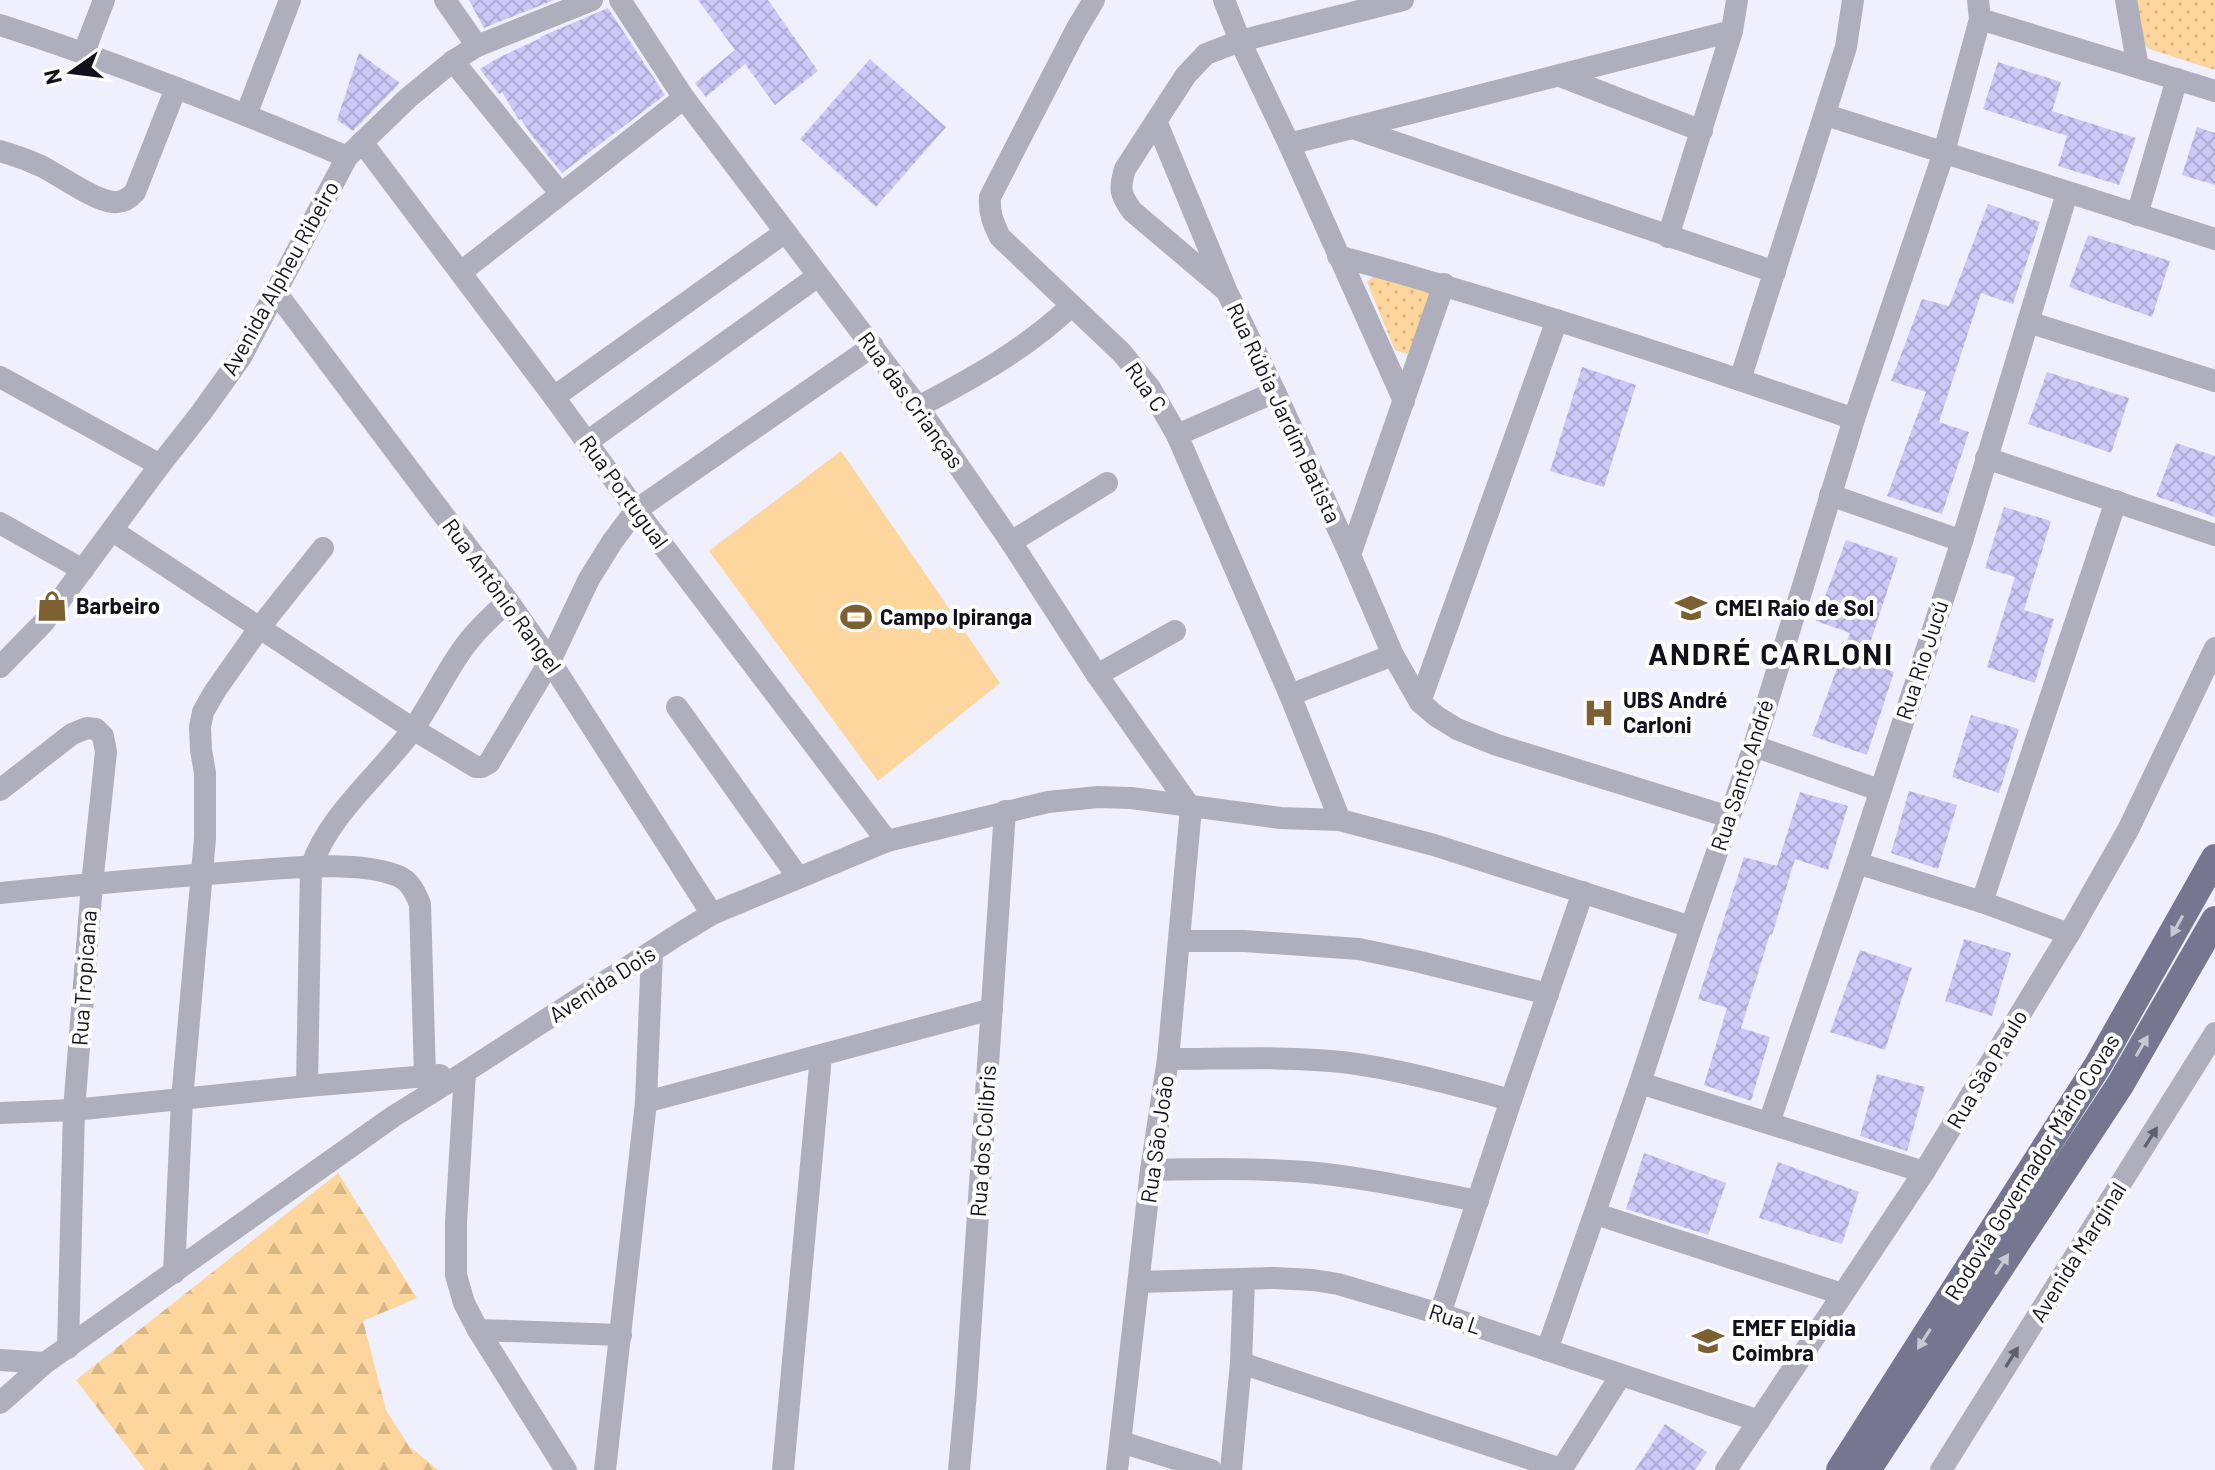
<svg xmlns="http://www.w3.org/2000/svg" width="2215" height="1470" font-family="Barlow,sans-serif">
	<defs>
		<pattern id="green-dots" width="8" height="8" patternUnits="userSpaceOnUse" patternTransform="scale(2)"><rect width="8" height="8" fill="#fcd69c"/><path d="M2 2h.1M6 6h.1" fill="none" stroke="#d7b786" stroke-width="1.8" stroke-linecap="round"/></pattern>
		<pattern id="forest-firs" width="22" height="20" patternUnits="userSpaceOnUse" patternTransform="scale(2)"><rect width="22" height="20" fill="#fcd69c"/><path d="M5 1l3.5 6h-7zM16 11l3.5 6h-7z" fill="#d7b786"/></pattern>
		<pattern id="building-cross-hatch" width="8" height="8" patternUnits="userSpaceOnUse" patternTransform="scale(2)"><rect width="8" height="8" fill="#cbc8f8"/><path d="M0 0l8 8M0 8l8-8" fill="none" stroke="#adabd4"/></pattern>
	</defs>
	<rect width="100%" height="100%" fill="#f0effd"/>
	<g fill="url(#green-dots)">
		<polygon points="2135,0 2215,0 2215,70 2149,49 2144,43"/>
		<polygon points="1375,275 1435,291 1412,356 1395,350 1367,282"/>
	</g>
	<polygon fill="url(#forest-firs)" points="338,1173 417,1298 363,1321 386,1410 409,1446 438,1470 145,1470 76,1380"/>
	<polygon fill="#fcd69c" points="841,451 1000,683 878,781 709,551"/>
	<g fill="url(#building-cross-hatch)">
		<polygon points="469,0 554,0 484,28"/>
		<polygon points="698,0 768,0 818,71 775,105 745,64 706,97 695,83 735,50"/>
		<polygon points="608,8 665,95 562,173 532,136 521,119 519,120 502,92 499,94 480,69 498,58 541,38 540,37"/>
		<polygon points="359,53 400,83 353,131 337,120"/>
		<polygon points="870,59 946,127 876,207 800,139"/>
		<polygon points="1998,62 2061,82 2052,111 2136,138 2119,185 2058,166 2067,136 1983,109"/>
		<polygon points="2197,127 2215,133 2215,185 2182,175"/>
		<polygon points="1988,204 2040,222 2013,304 1981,293 1939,422 1969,432 1942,514 1887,496 1926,392 1891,381 1922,299 1949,306"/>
		<polygon points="2088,235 2170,261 2152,317 2069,287"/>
		<polygon points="1582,367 1636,385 1604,487 1550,471"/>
		<polygon points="2047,372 2129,398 2111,453 2028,424"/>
		<polygon points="2176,443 2215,456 2215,517 2156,496"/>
		<polygon points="2004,507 2051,521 2024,610 2054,619 2035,683 1987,667 2015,577 1985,568"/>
		<polygon points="1846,540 1898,558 1864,662 1894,672 1867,755 1812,736 1850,633 1816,621"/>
		<polygon points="1971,715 2019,729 1999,793 1952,777"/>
		<polygon points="1909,791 1957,805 1938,869 1891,853"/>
		<polygon points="1800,792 1848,806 1828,870 1795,859 1772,935 1770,934 1741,1028 1770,1037 1751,1101 1704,1085 1727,1008 1698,999 1744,857 1777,866"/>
		<polygon points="1964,939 2011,953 1992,1016 1945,1001"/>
		<polygon points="1860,950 1912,968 1885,1050 1830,1032"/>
		<polygon points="1877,1074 1925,1087 1907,1151 1860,1136"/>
		<polygon points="1644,1153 1726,1183 1708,1235 1626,1209"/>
		<polygon points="1778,1162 1859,1192 1842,1244 1759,1218"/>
		<polygon points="1665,1424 1707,1452 1695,1470 1635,1470"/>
	</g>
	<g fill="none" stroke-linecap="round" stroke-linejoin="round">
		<g stroke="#aeaebd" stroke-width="22">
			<polyline points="445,0 477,46"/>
			<polyline points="620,0 684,98 918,407 1011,542 1097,675 1191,808"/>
			<path d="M1094,0l-18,30 -86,167c-1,16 3,26 10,40l122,116 28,35 27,47 113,260 50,125"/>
			<polyline points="1224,0 1240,41 1289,144 1404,401"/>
			<polyline points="2126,0 2138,67"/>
			<polyline points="1980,19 2215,91"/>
			<path d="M0,25c118,38 233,84 347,132"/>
			<polyline points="84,52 104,0"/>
			<polyline points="453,61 560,193"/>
			<polyline points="1560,76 1702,131"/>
			<polyline points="246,115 290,0"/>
			<polyline points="1826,115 2215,239"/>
			<polyline points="1156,121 1227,292 1275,392 1350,555 1393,655 1420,702 1436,716 1457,729 1497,745 1729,817"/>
			<polyline points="1353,128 1775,272"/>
			<polyline points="362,142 554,397 636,510 887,841"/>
			<polyline points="1289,144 1732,31"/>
			<path d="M0,151c14,4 28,9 41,15 20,10 52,34 72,36 9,1 16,-3 22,-10l41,-104"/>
			<polyline points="2137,215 2177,79"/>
			<polyline points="1668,237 1732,31 1737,0"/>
			<path d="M1338,256c174,47 345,104 516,163"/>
			<polyline points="461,272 684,98"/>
			<path d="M1223,288l-91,-77c-12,-17 -13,-22 -7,-42l61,-94 20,-21 34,-13 163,-41"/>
			<polyline points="275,291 508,601 550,661 712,914"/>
			<polyline points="2028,322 2215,381"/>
			<polyline points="0,377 160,465"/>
			<polyline points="1740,380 1846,47 1853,0"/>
			<polyline points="554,397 784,233"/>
			<path d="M918,407c55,-29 108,-58 153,-101"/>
			<polyline points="1177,435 1275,392"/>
			<polyline points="587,442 818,276"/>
			<polyline points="1986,458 2215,535"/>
			<polyline points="1830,495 1962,541"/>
			<polyline points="0,523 83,570"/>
			<polyline points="113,531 413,729 476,767 482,767 489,763 550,661 589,579 612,542 636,510 873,346"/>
			<polyline points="1011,542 1107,483"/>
			<polyline points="1350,555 1444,284"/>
			<polyline points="0,667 44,622 160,465 201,413 241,357 347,157 408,98 453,61 477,46 592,0"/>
			<polyline points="1097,675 1175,631"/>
			<polyline points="1290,695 1393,655"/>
			<polyline points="1420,702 1557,320"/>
			<polyline points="677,707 798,877"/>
			<polyline points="1754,746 1879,790"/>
			<polyline points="0,790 72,734 87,728 96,729 103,736 106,752 92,884 74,1110 68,1348"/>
			<polyline points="1857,863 1982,902 2069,934"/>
			<path d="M0,893c78,-8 155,-15 233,-21 47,-3 121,-13 165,4 12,5 17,16 22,28l5,172"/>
			<polyline points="1982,902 2116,501"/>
			<polyline points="1180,941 1244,941 1359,949 1416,961 1548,994"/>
			<path d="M1168,1059c58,0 116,-3 174,3 57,7 113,23 169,38"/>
			<polyline points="465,1072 456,1223 456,1275 464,1303 478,1330 566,1470"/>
			<polyline points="1640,1083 1924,1172"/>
			<path d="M307,1086l4,-219c19,-55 69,-92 102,-138 18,-25 31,-54 49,-79 13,-19 30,-34 46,-49"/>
			<polyline points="646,1102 992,1009"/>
			<polyline points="0,1113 74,1110 307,1086 440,1075"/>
			<polyline points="1769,1123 1857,863 1962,541 2067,193"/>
			<path d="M1151,1170c52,-1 104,-2 155,2 58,5 115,18 172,29"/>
			<polyline points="1596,1214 1842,1294"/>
			<polyline points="174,1273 182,1100 205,838 205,773 201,750 200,727 203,712 215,691 260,627 323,548"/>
			<polyline points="1140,1282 1274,1278 1313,1280 1338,1284 1440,1314 1759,1421"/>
			<polyline points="1440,1314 1511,1100 1583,892"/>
			<polyline points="478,1330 621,1335"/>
			<polyline points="1547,1350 1640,1083 1691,927 1754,746 1854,419 1944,152 1980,19 1978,0"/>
			<polyline points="0,1360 45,1363"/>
			<polyline points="1241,1363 1561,1469"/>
			<polyline points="0,1403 45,1363 394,1116 465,1072 679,934 712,914 887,841 1048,802 1098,797 1131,798 1280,818 1340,820 1434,845 1691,927"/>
			<polyline points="1121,1442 1211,1470"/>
			<polyline points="605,1470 646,1102 652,952"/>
			<polyline points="783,1470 821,1056"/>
			<polyline points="959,1470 966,1393 1005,811"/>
			<polyline points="1117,1470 1151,1170 1168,1059 1191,808"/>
			<polyline points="1231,1470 1241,1363 1244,1280"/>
			<polyline points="1561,1470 1621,1375"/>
			<polyline points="1726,1470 1924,1172 2069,934 2128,830 2215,648"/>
			<polyline points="1941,1470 2215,1033"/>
		</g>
		<g stroke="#777690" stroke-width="28">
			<polyline points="1840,1470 2098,1065 2215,858"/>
			<polyline points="1867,1470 2120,1085 2215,920"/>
		</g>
	</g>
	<defs><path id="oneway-solid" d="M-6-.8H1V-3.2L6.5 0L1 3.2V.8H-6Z" transform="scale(2)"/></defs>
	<g fill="#c8c8d2">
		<use href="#oneway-solid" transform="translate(2177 926) rotate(119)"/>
		<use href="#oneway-solid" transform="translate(2142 1046) rotate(-60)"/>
		<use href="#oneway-solid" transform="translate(2002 1264) rotate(-57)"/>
		<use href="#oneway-solid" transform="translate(1924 1339) rotate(123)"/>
	</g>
	<g fill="#605f6c">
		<use href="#oneway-solid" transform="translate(2151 1137) rotate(-58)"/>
		<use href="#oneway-solid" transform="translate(2012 1357) rotate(-58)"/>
	</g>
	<defs>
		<symbol id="shop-bare" viewBox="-9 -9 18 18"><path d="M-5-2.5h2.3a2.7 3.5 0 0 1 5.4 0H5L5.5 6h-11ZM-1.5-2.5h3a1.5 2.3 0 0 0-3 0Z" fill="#7c6032" stroke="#fefefe" stroke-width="2.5" paint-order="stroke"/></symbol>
		<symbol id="school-bare" viewBox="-9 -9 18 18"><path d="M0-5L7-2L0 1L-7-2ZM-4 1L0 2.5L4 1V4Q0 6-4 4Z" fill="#7c6032" stroke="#fefefe" stroke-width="2.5" paint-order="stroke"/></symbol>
		<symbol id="stadium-bare" viewBox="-9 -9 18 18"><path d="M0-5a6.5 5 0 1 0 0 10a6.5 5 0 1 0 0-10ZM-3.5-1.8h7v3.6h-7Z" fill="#7c6032" stroke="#fefefe" stroke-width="2.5" paint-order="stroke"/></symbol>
		<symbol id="hospital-bare" viewBox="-9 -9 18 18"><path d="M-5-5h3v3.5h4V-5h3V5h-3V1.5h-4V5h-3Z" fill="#7c6032" stroke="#fefefe" stroke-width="2.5" paint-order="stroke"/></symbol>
	</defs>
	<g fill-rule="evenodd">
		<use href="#shop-bare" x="30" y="584" width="44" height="44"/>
		<use href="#school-bare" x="1669" y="586" width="44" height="44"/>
		<use href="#stadium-bare" x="834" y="595" width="44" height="44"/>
		<use href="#hospital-bare" x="1577" y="691" width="44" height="44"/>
		<use href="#school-bare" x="1686" y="1319" width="44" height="44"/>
	</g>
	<g text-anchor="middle" stroke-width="8" stroke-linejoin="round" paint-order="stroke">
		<g font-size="22" fill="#11101b" stroke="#fefefe">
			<text transform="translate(280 278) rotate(-61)" y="8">Avenida Alpheu Ribeiro</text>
			<text transform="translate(1146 387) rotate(55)" y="8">Rua C</text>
			<text transform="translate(911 400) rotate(54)" y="8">Rua das Crianças</text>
			<text transform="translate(1284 413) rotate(65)" y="8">Rua Rúbia Jardim Batista</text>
			<text transform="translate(624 492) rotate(54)" y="8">Rua Portugual</text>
			<text transform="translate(502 596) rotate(54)" y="8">Rua Antônio Rangel</text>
			<text transform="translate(1922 660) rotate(-72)" y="8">Rua Rio Jucú</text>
			<text transform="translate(1742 775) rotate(-72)" y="8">Rua Santo André</text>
			<text transform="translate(84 978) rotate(-86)" y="8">Rua Tropicana</text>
			<text transform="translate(602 984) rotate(-33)" y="8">Avenida Dois</text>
			<text transform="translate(1987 1069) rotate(-59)" y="8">Rua São Paulo</text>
			<text transform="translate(1157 1139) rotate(-82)" y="8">Rua São João</text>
			<text transform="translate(983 1141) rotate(-86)" y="8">Rua dos Colibris</text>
			<text transform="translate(2032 1167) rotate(-58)" y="8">Rodovia Governador Mário Covas</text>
			<text transform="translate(2078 1252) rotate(-58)" y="8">Avenida Marginal</text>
			<text transform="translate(1455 1319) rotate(18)" y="8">Rua L</text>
		</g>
		<g font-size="22" font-weight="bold" fill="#11101b" stroke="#fefefe" text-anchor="start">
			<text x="76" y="614">Barbeiro</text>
			<text x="1715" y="616">CMEI Raio de Sol</text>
			<text x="880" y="625">Campo Ipiranga</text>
			<text x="1623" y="708">UBS André<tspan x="1623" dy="25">Carloni</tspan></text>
			<text x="1732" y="1336">EMEF Elpídia<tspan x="1732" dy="25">Coimbra</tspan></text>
		</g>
		<g font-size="30" font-weight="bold" letter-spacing="2" fill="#11101b" stroke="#fefefe">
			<text x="1771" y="665">ANDRÉ CARLONI</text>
		</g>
	</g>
	<g transform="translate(72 72) rotate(256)" stroke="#fefefe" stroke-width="6" paint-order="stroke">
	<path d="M0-6L14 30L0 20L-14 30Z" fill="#11101b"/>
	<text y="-12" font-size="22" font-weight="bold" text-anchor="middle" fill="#11101b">N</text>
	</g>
</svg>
